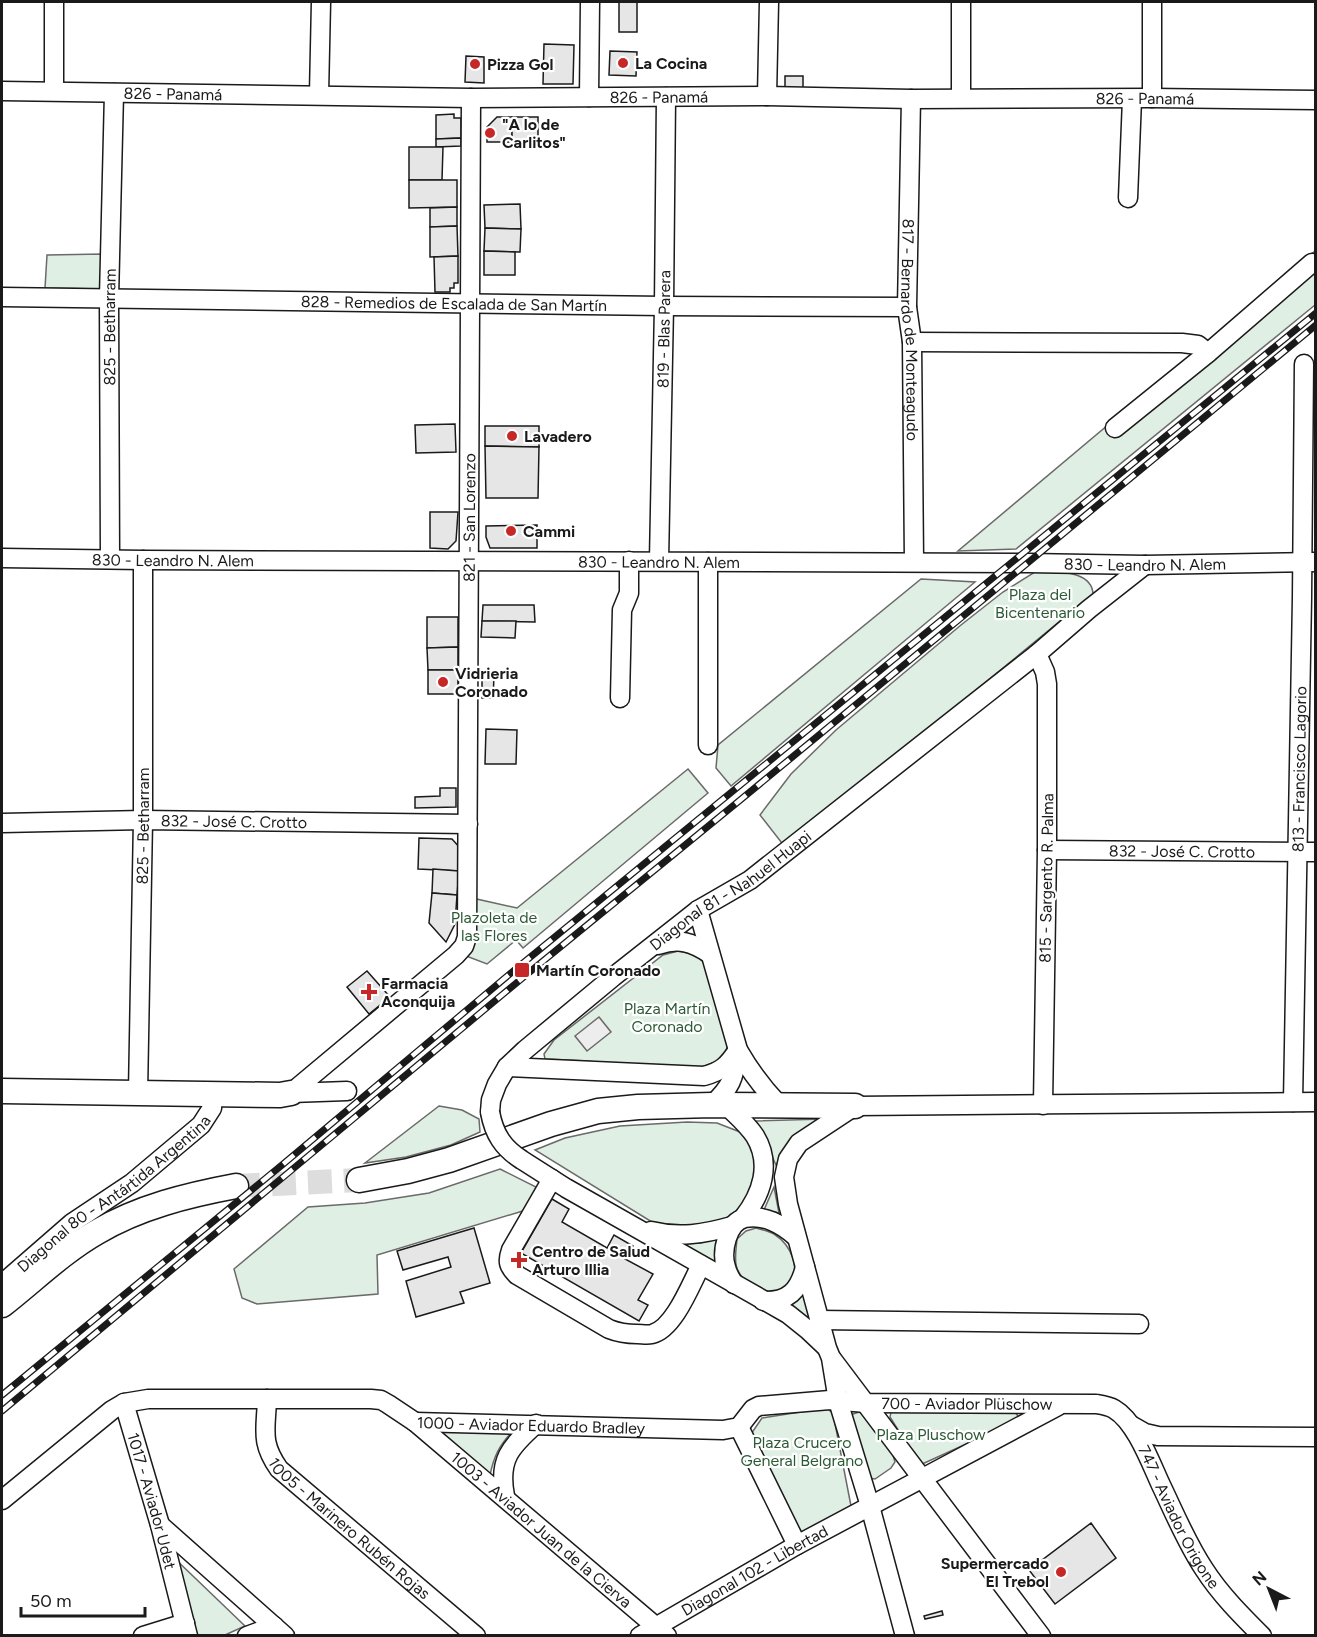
<svg xmlns="http://www.w3.org/2000/svg" width="1317" height="1637" font-family="Figtree,sans-serif">
	<rect width="100%" height="100%" fill="#fff"/>
	<g fill="#e0efe3" stroke="#6a6a6a" stroke-width="1.5">
		<polygon points="1315,251 1315,305 1016,549 958,551"/>
		<polygon points="103,254 102,289 45,288 47,255"/>
		<path d="M1038,570c18,2 54,0 55,24l-308,253 -25,-32 31,-41 45,-44 125,-105 42,-33z"/>
		<polygon points="921,579 975,582 731,786 716,768 718,745"/>
		<polygon points="688,769 708,793 523,948 516,940 487,964 461,954 472,898 517,908"/>
		<polygon points="678,951 694,954 707,965 728,1046 721,1060 701,1067 687,1069 623,1066 588,1061 545,1059 544,1054 554,1040 663,955"/>
		<polygon points="439,1106 462,1110 479,1119 480,1132 451,1145 406,1157 365,1163"/>
		<polygon points="824,1119 796,1138 776,1165 756,1121"/>
		<polygon points="687,1122 717,1123 740,1132 749,1143 758,1164 754,1189 744,1205 728,1221 693,1230 660,1227 535,1150 565,1138 620,1126"/>
		<polygon points="500,1169 540,1189 526,1210 377,1255 378,1294 257,1304 242,1298 234,1269 308,1207 365,1203 429,1193"/>
		<polygon points="774,1187 779,1213 764,1210"/>
		<path d="M756,1228c6,2 13,3 18,6 17,11 29,36 13,52 -3,3 -8,6 -12,8 -12,-1 -16,-2 -26,-10 -17,-14 -14,-25 -12,-45l9,-8z"/>
		<polygon points="719,1237 717,1267 679,1244 700,1243"/>
		<polygon points="806,1291 810,1319 788,1304 798,1299"/>
		<polygon points="826,1408 833,1413 851,1506 803,1536 751,1434 762,1418"/>
		<polygon points="1014,1411 1018,1416 1017,1421 920,1465 890,1417 891,1412"/>
		<polygon points="859,1412 864,1414 892,1452 895,1462 891,1468 875,1479 869,1478 849,1418 853,1414"/>
		<path d="M433,1428l79,4c-13,14 -18,24 -22,43z"/>
		<polygon points="169,1553 245,1626 225,1635 193,1635"/>
	</g>
	<polygon fill="#ededed" stroke="#6a6a6a" stroke-width="1.5" points="599,1017 611,1032 587,1051 575,1036"/>
	<g fill="#e6e6e6" stroke="#1a1a1a" stroke-width="1.5">
		<rect x="619" y="2" width="18" height="30"/>
		<polygon points="544,44 574,45 573,84 543,84"/>
		<polygon points="610,51 637,52 636,76 609,75"/>
		<polygon points="466,56 484,57 484,83 465,82"/>
		<rect x="785" y="76" width="18" height="15"/>
		<polygon points="454,114 454,118 461,118 461,138 436,139 436,115"/>
		<polygon points="497,117 512,117 512,142 487,142 487,127"/>
		<rect x="512" y="117" width="26" height="25"/>
		<polygon points="461,138 461,146 436,147 436,139"/>
		<polygon points="409,147 443,147 442,180 409,180"/>
		<polygon points="409,180 457,180 457,207 409,208"/>
		<polygon points="520,204 521,229 485,228 484,205"/>
		<polygon points="457,207 457,226 430,227 430,208"/>
		<polygon points="457,226 458,256 430,257 430,227"/>
		<polygon points="485,228 521,229 520,252 484,251"/>
		<polygon points="484,251 515,252 515,275 484,275"/>
		<polygon points="458,256 458,283 454,283 454,288 450,288 450,292 435,292 434,257"/>
		<polygon points="455,424 456,452 416,453 415,425"/>
		<polygon points="485,426 539,426 539,447 485,446"/>
		<polygon points="485,446 539,447 538,498 486,498"/>
		<polygon points="430,512 458,512 456,541 448,549 430,548"/>
		<polygon points="537,525 537,548 490,548 486,537 486,526"/>
		<polygon points="483,605 534,605 535,622 482,621"/>
		<polygon points="427,617 458,617 458,647 427,648"/>
		<polygon points="482,621 516,621 515,638 481,637"/>
		<polygon points="458,647 458,670 428,670 427,648"/>
		<rect x="428" y="670" width="30" height="24"/>
		<polygon points="482,677 494,677 493,698 482,698"/>
		<polygon points="486,729 517,730 516,764 485,764"/>
		<polygon points="440,788 456,788 456,807 415,808 415,797 440,796"/>
		<polygon points="419,838 452,839 461,849 459,871 418,869"/>
		<polygon points="433,869 459,871 457,895 432,893"/>
		<polygon points="432,893 457,895 455,924 446,942 429,923"/>
		<polygon points="367,971 390,997 369,1014 347,987"/>
		<polygon points="552,1199 569,1209 562,1222 607,1248 614,1235 633,1246 625,1259 653,1274 638,1300 648,1305 639,1321 521,1253"/>
		<polygon points="474,1228 490,1283 460,1292 464,1303 416,1317 406,1281 451,1267 448,1257 403,1270 397,1251"/>
		<polygon points="1091,1523 1116,1558 1055,1604 1029,1570"/>
		<polygon points="942,1611 943,1615 925,1619 924,1616"/>
	</g>
	<g fill="none" stroke-linecap="round" stroke-linejoin="round">
		<polyline stroke="#ddd" stroke-width="24" stroke-dasharray="24 12" stroke-linecap="butt" points="236,1186 359,1180"/>
		<defs>
			<g id="minor">
				<polyline points="1152,2 1152,98"/>
				<path id="s1" d="M2,91l469,7 296,-2 144,3 241,-1 164,2"/>
				<polyline points="54,91 54,2"/>
				<polyline points="319,94 321,2"/>
				<polyline points="767,96 769,2"/>
				<polyline points="589,97 590,2"/>
				<polyline points="961,98 961,2"/>
				<path id="s2" d="M911,99l-4,208 5,35 2,220"/>
				<polyline points="1128,198 1132,99"/>
				<path id="s3" d="M2,297l662,9 243,1"/>
				<polyline points="912,342 1182,343 1198,345 1208,353"/>
				<polyline points="1115,428 1208,353 1312,263"/>
				<path id="s4" d="M2,558l141,2 885,3 117,2 171,-3"/>
				<path id="s5" d="M110,559l-1,-261 5,-205"/>
				<path id="s6" d="M659,561l5,-255 2,-209"/>
				<polyline points="1037,654 1045,672 1047,684 1047,850 1043,1105"/>
				<polyline points="620,698 622,610 629,593 629,561"/>
				<polyline points="708,745 708,562"/>
				<path id="s7" d="M2,823l141,-3 325,4"/>
				<path id="s8" d="M1047,850l269,2"/>
				<path d="M698,910l40,140c12,21 25,38 41,55"/>
				<path d="M658,945c21,-7 34,-3 52,9"/>
				<path d="M507,1067l197,9c18,-5 23,-10 34,-26"/>
				<path id="s9" d="M138,1093l5,-273v-260"/>
				<path id="s10" d="M291,1093l165,-138 8,-9 3,-9 4,-839"/>
				<polyline points="291,1093 347,1091"/>
				<path id="s11" d="M1293,1102l9,-504 2,-234"/>
				<path d="M712,1105c19,-18 22,-26 26,-53"/>
				<path d="M726,1105c10,10 21,19 29,31 17,28 7,58 -12,82"/>
				<path id="s12" d="M490,1112l1,-12 6,-16 10,-17 18,-17 88,-73 85,-67 52,-30 287,-226 52,-45 56,-44"/>
				<polyline points="522,1160 566,1188 788,1314 808,1330 826,1347"/>
				<path d="M552,1179l-41,71c-4,11 -3,16 6,25l92,54c10,4 18,5 28,5 5,0 10,1 15,0 22,-5 39,-50 49,-69"/>
				<path d="M651,1231c28,7 53,3 81,-5"/>
				<path id="s13" d="M2,1284l70,-61 60,-40 69,-58 11,-17 1,-13"/>
				<path d="M734,1284c-3,-5 -7,-11 -8,-17 -5,-15 1,-45 19,-49 19,-4 38,7 51,19"/>
				<path d="M763,1301c25,1 36,-10 42,-34"/>
				<polyline points="819,1320 1139,1324"/>
				<polyline points="832,1359 1041,1636"/>
				<path id="s14" d="M267,1399c-1,31 -7,43 12,70l197,167"/>
				<path id="s15" d="M124,1403l36,122 28,111"/>
				<path id="s16" d="M415,1422l308,8 16,-3 14,-18 6,-3 71,-6 36,3 230,1c6,1 13,2 18,5 21,12 36,52 46,74 14,29 26,59 44,86 16,25 37,46 58,67"/>
				<polyline points="1131,1425 1145,1433 1158,1436 1316,1437"/>
				<polyline points="739,1427 797,1545"/>
				<path d="M505,1496c-7,-36 5,-49 31,-72"/>
				<path id="s17" d="M2,1500l110,-90 12,-7 24,-4h223l10,1 7,4 27,18 252,214"/>
				<polyline points="160,1525 285,1636"/>
				<polyline points="143,1636 185,1623"/>
				<polyline points="247,1636 274,1626"/>
				<path id="s18" d="M640,1636l157,-91 261,-139"/>
				<polyline points="905,1636 870,1506 838,1401 831,1358 827,1348 788,1204 784,1177 788,1159 799,1143 855,1106 1316,1102"/>
			</g>
			<g id="major">
				<polyline points="2,1091 280,1095 291,1093"/>
				<polyline points="359,1180 408,1171 449,1160 551,1124 598,1111 638,1107 712,1105 855,1106"/>
				<path d="M2,1305c31,-24 60,-53 95,-73 42,-25 91,-37 139,-46"/>
			</g>
		</defs>
		<use href="#minor" stroke="#1a1a1a" stroke-width="21"/>
		<use href="#major" stroke="#1a1a1a" stroke-width="27"/>
		<use href="#minor" stroke="#fff" stroke-width="18"/>
		<use href="#major" stroke="#fff" stroke-width="24"/>
		<defs>
			<g id="rail">
				<polyline points="2,1395 282,1165 517,968 1316,313"/>
				<polyline points="2,1411 526,975 739,801 1316,325"/>
			</g>
		</defs>
		<use href="#rail" stroke="#1a1a1a" stroke-width="7"/>
		<use href="#rail" stroke="#fff" stroke-width="4.5" stroke-dasharray="14" stroke-linecap="butt"/>
		<defs>
			<path id="minor-bridge" d="M490,1112c4,22 13,36 32,48"/>
		</defs>
		<use href="#minor-bridge" stroke="#1a1a1a" stroke-width="21" stroke-linecap="butt"/>
		<use href="#minor-bridge" stroke="#fff" stroke-width="18"/>
	</g>
	<g fill="#c62828" stroke="#fff" stroke-width="2">
		<circle cx="623" cy="63" r="6"/>
		<circle cx="475" cy="64" r="6"/>
		<circle cx="490" cy="133" r="6"/>
		<circle cx="512" cy="436" r="6"/>
		<circle cx="511" cy="531" r="6"/>
		<circle cx="443" cy="682" r="6"/>
		<rect x="514" y="962" width="16" height="16" rx="3"/>
		<path d="M366 983h6v6h6v6h-6v6h-6v-6h-6v-6h6z"/>
		<path d="M516 1251h6v6h6v6h-6v6h-6v-6h-6v-6h6z"/>
		<circle cx="1061" cy="1572" r="6"/>
	</g>
	<g text-anchor="middle" stroke-width="4.5" stroke-linejoin="round" paint-order="stroke">
		<g font-size="16" font-weight="bold" fill="#1a1a1a" stroke="#fff" text-anchor="start">
			<text x="635" y="69">La Cocina</text>
			<text x="487" y="70">Pizza Gol</text>
			<text x="502" y="130">"A lo de<tspan x="502" dy="18">Carlitos"</tspan></text>
			<text x="524" y="442">Lavadero</text>
			<text x="523" y="537">Cammi</text>
			<text x="455" y="679">Vidrieria<tspan x="455" dy="18">Coronado</tspan></text>
			<text x="536" y="976">Martín Coronado</text>
			<text x="381" y="989">Farmacia<tspan x="381" dy="18">Aconquija</tspan></text>
			<text x="532" y="1257">Centro de Salud<tspan x="532" dy="18">Arturo Illia</tspan></text>
			<text x="1049" y="1569" text-anchor="end">Supermercado<tspan x="1049" dy="18">El Trebol</tspan></text>
		</g>
		<g font-size="16" fill="#1a1a1a" stroke="#fff">
			<text dy="6" stroke="none"><textPath href="#s1" startOffset="171">826 - Panamá</textPath></text>
			<text dy="6" stroke="none"><textPath href="#s1" startOffset="657">826 - Panamá</textPath></text>
			<text dy="6" stroke="none"><textPath href="#s1" startOffset="1143">826 - Panamá</textPath></text>
			<text dy="6" stroke="none"><textPath href="#s3" startOffset="452">828 - Remedios de Escalada de San Martín</textPath></text>
			<text dy="6" stroke="none"><textPath href="#s5" startOffset="232">825 - Betharram</textPath></text>
			<text dy="6" stroke="none"><textPath href="#s6" startOffset="232">819 - Blas Parera</textPath></text>
			<text dy="6" stroke="none"><textPath href="#s2" startOffset="231">817 - Bernardo de Monteagudo</textPath></text>
			<text dy="6" stroke="none"><textPath href="#s10" startOffset="656">821 - San Lorenzo</textPath></text>
			<text dy="6" stroke="none"><textPath href="#s4" startOffset="171">830 - Leandro N. Alem</textPath></text>
			<text dy="6" stroke="none"><textPath href="#s4" startOffset="657">830 - Leandro N. Alem</textPath></text>
			<text dy="6" stroke="none"><textPath href="#s4" startOffset="1143">830 - Leandro N. Alem</textPath></text>
			<text dy="6" stroke="none"><textPath href="#s11" startOffset="333">813 - Francisco Lagorio</textPath></text>
			<text dy="6" stroke="none"><textPath href="#s7" startOffset="232">832 - José C. Crotto</textPath></text>
			<text dy="6" stroke="none"><textPath href="#s9" startOffset="267">825 - Betharram</textPath></text>
			<text dy="6" stroke="none"><textPath href="#s8" startOffset="135">832 - José C. Crotto</textPath></text>
			<text transform="translate(1046 878) rotate(-89)" y="6">815 - Sargento R. Palma</text>
			<text dy="6" stroke="none"><textPath href="#s12" startOffset="334">Diagonal 81 - Nahuel Huapi</textPath></text>
			<text dy="6" stroke="none"><textPath href="#s13" startOffset="144">Diagonal 80 - Antártida Argentina</textPath></text>
			<text dy="6" stroke="none"><textPath href="#s16" startOffset="562">700 - Aviador Plüschow</textPath></text>
			<text dy="6" stroke="none"><textPath href="#s16" startOffset="116">1000 - Aviador Eduardo Bradley</textPath></text>
			<text dy="6" stroke="none"><textPath href="#s15" startOffset="102">1017 - Aviador Udet</textPath></text>
			<text dy="6" stroke="none"><textPath href="#s16" startOffset="837">747 - Aviador Origone</textPath></text>
			<text dy="6" stroke="none"><textPath href="#s14" startOffset="165">1005 - Marinero Rubén Rojas</textPath></text>
			<text dy="6" stroke="none"><textPath href="#s17" startOffset="620">1003 - Aviador Juan de la Cierva</textPath></text>
			<text dy="6" stroke="none"><textPath href="#s18" startOffset="132">Diagonal 102 - Libertad</textPath></text>
		</g>
		<g font-size="16" fill="#2b5a34" stroke="#fff">
			<text x="1040" y="600">Plaza del<tspan x="1040" dy="18">Bicentenario</tspan></text>
			<text x="494" y="923">Plazoleta de<tspan x="494" dy="18">las Flores</tspan></text>
			<text x="667" y="1014">Plaza Martín<tspan x="667" dy="18">Coronado</tspan></text>
			<text x="931" y="1440">Plaza Pluschow</text>
			<text x="802" y="1448">Plaza Crucero<tspan x="802" dy="18">General Belgrano</tspan></text>
		</g>
	</g>
	<rect width="1317" height="1637" fill="none" stroke="#1a1a1a" stroke-width="6"/>
	<g transform="translate(1269 1589) rotate(318)" stroke="#ffffff" stroke-width="4.5" paint-order="stroke">
	<path d="M0-4.5L10 22L0 15L-10 22Z" fill="#1a1a1a"/>
	<text y="-9" font-size="16" font-weight="bold" text-anchor="middle" fill="#1a1a1a">N</text>
	</g>
	<path d="M21 1607v9h124v-9" fill="none" stroke="#1a1a1a" stroke-width="3"/>
	<text x="30" y="1607" font-size="18" fill="#1a1a1a" stroke="#ffffff" stroke-width="4.5" paint-order="stroke">50 m</text>
</svg>
